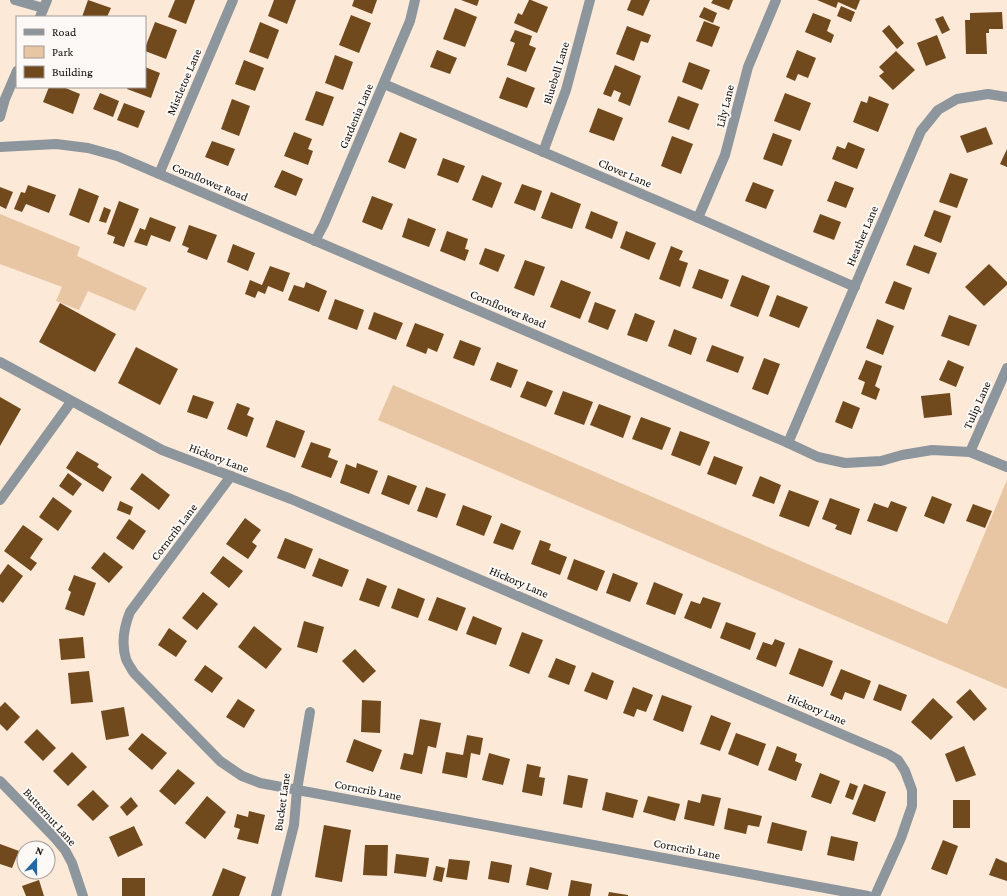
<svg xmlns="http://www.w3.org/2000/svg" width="1007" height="896" font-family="'Crimson Pro',serif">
	<rect width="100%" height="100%" fill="#fce9d7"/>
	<g fill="#e8c5a3">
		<polygon points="0,214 80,247 77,256 147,288 135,311 88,291 79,310 56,301 62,287 0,264"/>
		<polygon points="393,385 947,624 1007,480 1007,689 854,624 378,420"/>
	</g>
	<g fill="#70491d">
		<polygon points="88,0 111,8 107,17 82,17"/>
		<polygon points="175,0 195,0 186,24 168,17"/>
		<polygon points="274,0 296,0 287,24 268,16"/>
		<polygon points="354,0 377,0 372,14 352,6"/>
		<polygon points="461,0 479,0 477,6"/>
		<polygon points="529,0 531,0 548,7 537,33 514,23 518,13 522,15"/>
		<polygon points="631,0 650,0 643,16 627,10"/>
		<polygon points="713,0 733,0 729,10 711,3"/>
		<polygon points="817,0 860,0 856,10 838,2 836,8"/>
		<polygon points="841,6 855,12 851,22 837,16"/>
		<polygon points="704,7 717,13 713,23 699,17"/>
		<polygon points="455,8 477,17 465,47 443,39"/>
		<polygon points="1002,12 1003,29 989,29 989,33 986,33 987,54 966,54 965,20 970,20 970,13"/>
		<polygon points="813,13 831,20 827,31 834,35 831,43 805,32"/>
		<polygon points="351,15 371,23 359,53 339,45"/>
		<polygon points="943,16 950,30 942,34 935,19"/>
		<polygon points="704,21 720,27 712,47 696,41"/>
		<polygon points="155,22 177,30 166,59 145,51 145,48"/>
		<polygon points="260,22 279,30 268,59 249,52"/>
		<polygon points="889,25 904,43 897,49 882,31"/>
		<polygon points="627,26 651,35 648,43 641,41 634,61 616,54"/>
		<polygon points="515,30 532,36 529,45 536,48 526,72 507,65 515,43 510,41"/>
		<polygon points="937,35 946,58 926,66 917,43"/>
		<polygon points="437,50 457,58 450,74 430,67"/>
		<polygon points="797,50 816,58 808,78 798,74 795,81 786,77"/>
		<polygon points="896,51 915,70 893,90 879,76 884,72 879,67"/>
		<polygon points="335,55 353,62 343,90 325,83"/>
		<polygon points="244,60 264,68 255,91 235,84"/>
		<polygon points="689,62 710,70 702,90 682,82"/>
		<polygon points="615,65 641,76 630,106 618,101 621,93 614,90 611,97 603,94"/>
		<polygon points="145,67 160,73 151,98 127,89 128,87 145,87"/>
		<polygon points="507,77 535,88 527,108 499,98"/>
		<polygon points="49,87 63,87 80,94 73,114 43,102"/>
		<polygon points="316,91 334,97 323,126 305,120"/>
		<polygon points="100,93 119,101 113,117 93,109"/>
		<polygon points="785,93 811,103 800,131 774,121"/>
		<polygon points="678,96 699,104 689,130 668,122"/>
		<polygon points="869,96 889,104 878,132 853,122 861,101 867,103"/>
		<polygon points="232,99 250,106 239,136 221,129"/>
		<polygon points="124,103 145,111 138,128 117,120"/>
		<polygon points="598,108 623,118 614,141 589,132"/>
		<polygon points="986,127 993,144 967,153 960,136"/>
		<polygon points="294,132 312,139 308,149 313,151 308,165 284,156"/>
		<polygon points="400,132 417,139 405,169 388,162"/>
		<polygon points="773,133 792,140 782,166 763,159"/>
		<polygon points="672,136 693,144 681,174 661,166"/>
		<polygon points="212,141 235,149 228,166 205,157"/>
		<polygon points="848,142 865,149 857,169 832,159 837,146 845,149"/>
		<polygon points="1007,149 1007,167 1000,164"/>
		<polygon points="443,158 465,166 458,183 437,175"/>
		<polygon points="282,170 303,179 296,196 274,187"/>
		<polygon points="950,173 968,179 957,208 939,202"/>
		<polygon points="482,175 502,183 492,208 472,200"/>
		<polygon points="835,181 854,188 846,208 827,201"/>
		<polygon points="753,182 774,190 766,209 745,201"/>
		<polygon points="522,184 542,191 535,211 514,203"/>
		<polygon points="28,185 56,195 49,213 26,204 22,212 14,209 21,192 25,193"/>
		<polygon points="0,187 13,192 6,209 0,206"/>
		<polygon points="79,188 99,196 89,223 69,215"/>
		<polygon points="551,192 581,204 572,229 541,218"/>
		<polygon points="372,196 393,204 382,230 362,222"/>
		<polygon points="119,201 139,209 124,247 113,243 115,237 107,234"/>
		<polygon points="104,207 111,210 106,223 99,221"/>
		<polygon points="934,210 951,216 941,243 924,236"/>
		<polygon points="591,211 618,222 612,239 585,228"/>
		<polygon points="820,214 841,222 834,240 813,232"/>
		<polygon points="150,217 176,227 170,242 151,235 147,246 134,242 140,228 145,230"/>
		<polygon points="408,218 436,229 429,247 402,237"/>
		<polygon points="189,225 217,235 207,260 187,252 189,248 182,245"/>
		<polygon points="447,231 468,239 465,249 469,250 465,261 440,251"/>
		<polygon points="626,231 656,243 649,260 620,248"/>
		<polygon points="233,244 255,253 248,271 227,262"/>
		<polygon points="914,245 937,253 929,274 906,265"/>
		<polygon points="671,246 683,251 679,260 688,263 680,287 659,279"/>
		<polygon points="485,248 505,255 498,272 479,264"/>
		<polygon points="525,260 545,267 534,296 514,288"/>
		<polygon points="989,264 1007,282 1007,285 984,306 965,287"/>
		<polygon points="270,266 290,273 283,292 268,286 265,294 258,291 255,298 245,294 250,280 262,285"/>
		<polygon points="699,269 729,280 722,299 692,288"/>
		<polygon points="742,275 770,286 758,317 730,306"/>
		<polygon points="561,280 591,292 580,319 550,307"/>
		<polygon points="894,281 912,288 904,310 885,303"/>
		<polygon points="306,282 327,291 319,312 288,300 294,285 304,288"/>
		<polygon points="777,295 808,307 799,328 769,316"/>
		<polygon points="335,299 364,310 357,330 328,319"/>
		<polygon points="595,302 616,310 608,330 588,322"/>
		<polygon points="60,303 116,334 95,372 39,342"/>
		<polygon points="374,312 403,323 396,340 368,329"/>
		<polygon points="635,313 655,321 647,342 627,335"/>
		<polygon points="949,315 977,325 969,346 941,336"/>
		<polygon points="877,319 894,326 883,355 866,348"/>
		<polygon points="415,323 444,334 437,352 428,348 426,354 406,346"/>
		<polygon points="674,329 697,338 691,355 668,346"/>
		<polygon points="460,340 481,348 474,366 453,358"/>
		<polygon points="712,345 744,357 738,373 706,361"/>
		<polygon points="136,347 178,369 160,405 118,383"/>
		<polygon points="764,358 780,364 768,395 752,389"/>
		<polygon points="866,360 882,366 875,386 880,389 876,400 861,394 865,382 858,379"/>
		<polygon points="948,360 964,367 956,387 939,380"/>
		<polygon points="497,362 518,370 511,388 490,380"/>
		<polygon points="527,381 553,391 546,407 520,397"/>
		<polygon points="563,391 593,402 584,425 554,414"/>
		<polygon points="950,393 952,415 924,418 921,396"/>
		<polygon points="193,395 214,402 207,419 187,412"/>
		<polygon points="0,397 21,409 0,446"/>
		<polygon points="843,401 860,408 852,429 835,422"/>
		<polygon points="237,403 250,408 247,415 254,418 247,437 227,429"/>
		<polygon points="599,404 631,416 623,438 590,425"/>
		<polygon points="641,417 671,428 662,450 632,439"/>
		<polygon points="276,420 305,431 295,458 266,447"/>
		<polygon points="680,431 710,442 700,466 671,455"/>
		<polygon points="311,442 331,449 328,457 338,461 331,478 301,467"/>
		<polygon points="77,451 99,464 97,467 112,477 103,492 66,468"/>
		<polygon points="714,456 743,467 736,485 707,474"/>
		<polygon points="357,463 378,471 369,494 340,483 346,464 356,468"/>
		<polygon points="68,473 82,484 73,496 59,486"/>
		<polygon points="142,473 170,495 159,510 130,489"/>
		<polygon points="388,475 417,486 409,505 381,494"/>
		<polygon points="760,476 781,485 774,504 752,496"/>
		<polygon points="426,487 446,494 437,518 417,511"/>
		<polygon points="789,490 819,501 809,527 779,516"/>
		<polygon points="932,496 952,504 944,524 924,516"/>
		<polygon points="53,497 72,511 58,531 39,517"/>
		<polygon points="830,498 860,509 851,535 835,529 837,525 822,519"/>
		<polygon points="120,501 133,507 130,515 117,510"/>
		<polygon points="891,501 907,507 897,532 867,521 874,503 888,508"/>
		<polygon points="973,504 992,511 985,528 966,521"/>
		<polygon points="463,505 492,516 484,536 456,525"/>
		<polygon points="245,518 261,530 252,542 257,546 248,559 226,544"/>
		<polygon points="129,519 146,531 133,550 116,538"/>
		<polygon points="501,523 521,531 513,550 493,543"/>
		<polygon points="23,525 43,539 30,558 37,563 31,571 4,551"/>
		<polygon points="285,538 313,549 305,569 277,558"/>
		<polygon points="540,540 551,544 549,550 567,557 560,575 531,564"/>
		<polygon points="104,552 123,567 109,583 91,568"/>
		<polygon points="223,556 243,571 229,588 210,573"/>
		<polygon points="319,558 349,570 342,587 312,576"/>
		<polygon points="574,559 605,571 597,591 567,579"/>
		<polygon points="8,564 23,576 3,603 0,601 0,575"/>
		<polygon points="613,573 638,583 630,602 606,593"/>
		<polygon points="74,575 96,583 84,616 65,609 71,592 68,590"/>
		<polygon points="367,578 387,586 379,607 359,600"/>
		<polygon points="654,582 683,594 675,615 646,604"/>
		<polygon points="398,588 425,599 418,618 391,608"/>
		<polygon points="203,592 218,604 197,630 182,618"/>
		<polygon points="437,597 466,608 457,631 428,620"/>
		<polygon points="703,597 721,603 711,629 684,618 691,601 700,604"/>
		<polygon points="473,616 502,628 496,645 466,634"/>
		<polygon points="304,621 324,627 317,653 297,647"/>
		<polygon points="726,622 756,633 750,650 720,638"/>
		<polygon points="254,626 282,649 266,669 238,647"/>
		<polygon points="169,628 187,641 176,657 158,645"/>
		<polygon points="522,632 543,640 529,674 509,666"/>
		<polygon points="83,637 85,658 61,660 59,639"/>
		<polygon points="775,639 785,643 776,667 756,659 763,642 772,645"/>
		<polygon points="799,648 833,661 823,687 789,674"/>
		<polygon points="355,649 376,671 363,683 342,661"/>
		<polygon points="556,658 576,666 569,685 548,677"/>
		<polygon points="205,665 223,678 212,693 194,680"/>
		<polygon points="841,669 871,681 864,699 845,692 842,700 830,695"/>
		<polygon points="89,671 93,702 71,704 68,673"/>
		<polygon points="592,672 614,681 607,700 584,691"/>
		<polygon points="879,684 907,695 901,711 873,700"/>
		<polygon points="633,687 653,695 646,712 637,709 634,717 623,713"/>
		<polygon points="970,689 987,709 974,721 956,702"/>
		<polygon points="662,695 692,706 683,732 653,720"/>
		<polygon points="933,698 953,717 931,740 911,722"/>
		<polygon points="238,699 255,710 244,728 226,717"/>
		<polygon points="362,700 381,701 380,733 361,732"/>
		<polygon points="5,702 20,717 7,731 0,724 0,707"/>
		<polygon points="124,707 129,736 106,740 101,711"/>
		<polygon points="711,715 731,723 720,751 700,744"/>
		<polygon points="420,719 441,723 436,748 428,746 422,774 400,769 404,753 413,755"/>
		<polygon points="37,729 56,748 43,761 24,742"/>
		<polygon points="142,733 167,753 152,770 128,749"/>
		<polygon points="736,733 766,744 758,766 728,754"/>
		<polygon points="467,735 483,738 480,755 471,753 467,778 442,773 446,752 463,755"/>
		<polygon points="354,739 382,750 373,772 346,762"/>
		<polygon points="777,746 797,754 795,761 802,764 796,781 768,770"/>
		<polygon points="964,746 976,775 956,782 945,754"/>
		<polygon points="72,752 87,767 68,786 53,771"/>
		<polygon points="489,753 510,759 503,785 482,780"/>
		<polygon points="527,764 541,767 539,777 545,778 542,796 522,792"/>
		<polygon points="178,769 195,783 175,805 159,791"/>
		<polygon points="820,773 840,781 831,804 811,797"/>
		<polygon points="568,775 588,779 582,808 563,804"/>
		<polygon points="850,783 858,786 853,800 845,797"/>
		<polygon points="864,784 886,792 875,822 852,814"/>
		<polygon points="93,790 109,806 93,821 77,805"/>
		<polygon points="606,792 638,800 633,818 602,810"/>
		<polygon points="702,794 721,798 714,826 684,819 688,800 700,803"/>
		<polygon points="207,796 226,812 205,839 185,823"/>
		<polygon points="648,796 680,804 675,821 643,812"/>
		<polygon points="131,797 138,806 127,816 120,807"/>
		<rect x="953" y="800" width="17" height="28"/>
		<polygon points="728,808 762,816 759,827 748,825 746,834 724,829"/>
		<polygon points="249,811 265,815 258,844 237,839 240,829 234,827 237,814 248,817"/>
		<polygon points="772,822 807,831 802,851 767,843"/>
		<polygon points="324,825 351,830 342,882 315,877"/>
		<polygon points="134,826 143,845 118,857 109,837"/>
		<polygon points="831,836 858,842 854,861 827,855"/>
		<polygon points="943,840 958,846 947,875 931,869"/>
		<polygon points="0,844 19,851 12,868 0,864"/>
		<polygon points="365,845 388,845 387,876 363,875"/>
		<polygon points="396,854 429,858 426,877 394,873"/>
		<polygon points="996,858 1007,863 1007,881 989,875"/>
		<polygon points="449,859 470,861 467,880 446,877"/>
		<polygon points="491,861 512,865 509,883 488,879"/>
		<polygon points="436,866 445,868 442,882 433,880"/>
		<polygon points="530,867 552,873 548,890 526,885"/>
		<polygon points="223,868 246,877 239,896 212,896"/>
		<rect x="122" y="878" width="23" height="18"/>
		<polygon points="39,880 44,896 26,896 22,886"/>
		<polygon points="571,880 592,884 590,896 568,896"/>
		<polygon points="609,892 628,895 628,896 608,896"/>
	</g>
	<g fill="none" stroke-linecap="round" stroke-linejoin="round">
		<g stroke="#8d959d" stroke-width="10">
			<polyline points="15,0 43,8"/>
			<polyline points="40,17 47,0"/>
			<polyline points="384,84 698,218 855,287"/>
			<polyline points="0,117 5,99 17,71"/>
			<polyline points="0,147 56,144 88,148 117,156 788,443 818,457 845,463 881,461 902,455 932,450 970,452 1007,467"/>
			<polyline points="543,152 566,90 590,0"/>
			<polyline points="159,174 233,0"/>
			<polyline points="698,218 725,155 748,67 776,0"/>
			<polyline points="315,241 324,224 410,21 415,0"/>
			<polyline points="0,362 162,450 291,499 888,754 898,760 905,771 912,790 912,806 901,838 875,896"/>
			<polyline points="788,443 921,131 938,110 957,99 988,94 1007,97"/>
			<polyline points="970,452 1007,368"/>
			<path d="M231,476l-101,136c-6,15 -9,31 -4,47 2,5 5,9 8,14l86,88 22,15 18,7 608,113"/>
			<polyline points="0,500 71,402"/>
			<polyline points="0,781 55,838 65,850 72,863 83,896"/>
			<polyline points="276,896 294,825 297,790 310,712"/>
		</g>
	</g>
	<g text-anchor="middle" stroke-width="4" stroke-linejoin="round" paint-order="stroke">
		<g font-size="12" fill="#120c06" stroke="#fdf9f6">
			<text transform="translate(556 73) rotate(-73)" y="4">Bluebell Lane</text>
			<text transform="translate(184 82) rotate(-67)" y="4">Mistletoe Lane</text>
			<text transform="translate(725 106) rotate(-76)" y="4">Lily Lane</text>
			<text transform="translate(356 116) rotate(-67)" y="4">Gardenia Lane</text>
			<text transform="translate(625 173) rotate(23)" y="4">Clover Lane</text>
			<text transform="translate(210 182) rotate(23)" y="4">Cornflower Road</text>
			<text transform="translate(862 236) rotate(-67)" y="4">Heather Lane</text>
			<text transform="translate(508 309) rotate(23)" y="4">Cornflower Road</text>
			<text transform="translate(977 405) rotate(-66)" y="4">Tulip Lane</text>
			<text transform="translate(219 458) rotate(21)" y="4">Hickory Lane</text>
			<text transform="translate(174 532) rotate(-53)" y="4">Corncrib Lane</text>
			<text transform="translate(519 582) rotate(23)" y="4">Hickory Lane</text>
			<text transform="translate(817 709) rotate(23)" y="4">Hickory Lane</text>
			<text transform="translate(368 790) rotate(11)" y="4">Corncrib Lane</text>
			<text transform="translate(282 802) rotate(-82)" y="4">Bucket Lane</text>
			<text transform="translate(50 817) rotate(48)" y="4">Butternut Lane</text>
			<text transform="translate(687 849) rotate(11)" y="4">Corncrib Lane</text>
		</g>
	</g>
	<rect x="16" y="16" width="130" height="72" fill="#fdf9f6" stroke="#9f9a96"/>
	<rect x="24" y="29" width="20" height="6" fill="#8d959d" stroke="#9f9a96"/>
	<text x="52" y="36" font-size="12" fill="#120c06">Road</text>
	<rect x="24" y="46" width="20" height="12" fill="#e8c5a3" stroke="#9f9a96"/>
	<text x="52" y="56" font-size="12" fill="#120c06">Park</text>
	<rect x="24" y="66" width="20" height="12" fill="#70491d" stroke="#9f9a96"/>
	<text x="52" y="76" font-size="12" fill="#120c06">Building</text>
	<g transform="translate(36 860) rotate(21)"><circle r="19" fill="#fdf9f6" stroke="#9f9a96"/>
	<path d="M0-3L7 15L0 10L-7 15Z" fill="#27679d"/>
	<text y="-6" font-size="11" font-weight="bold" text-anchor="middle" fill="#120c06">N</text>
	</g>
</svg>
